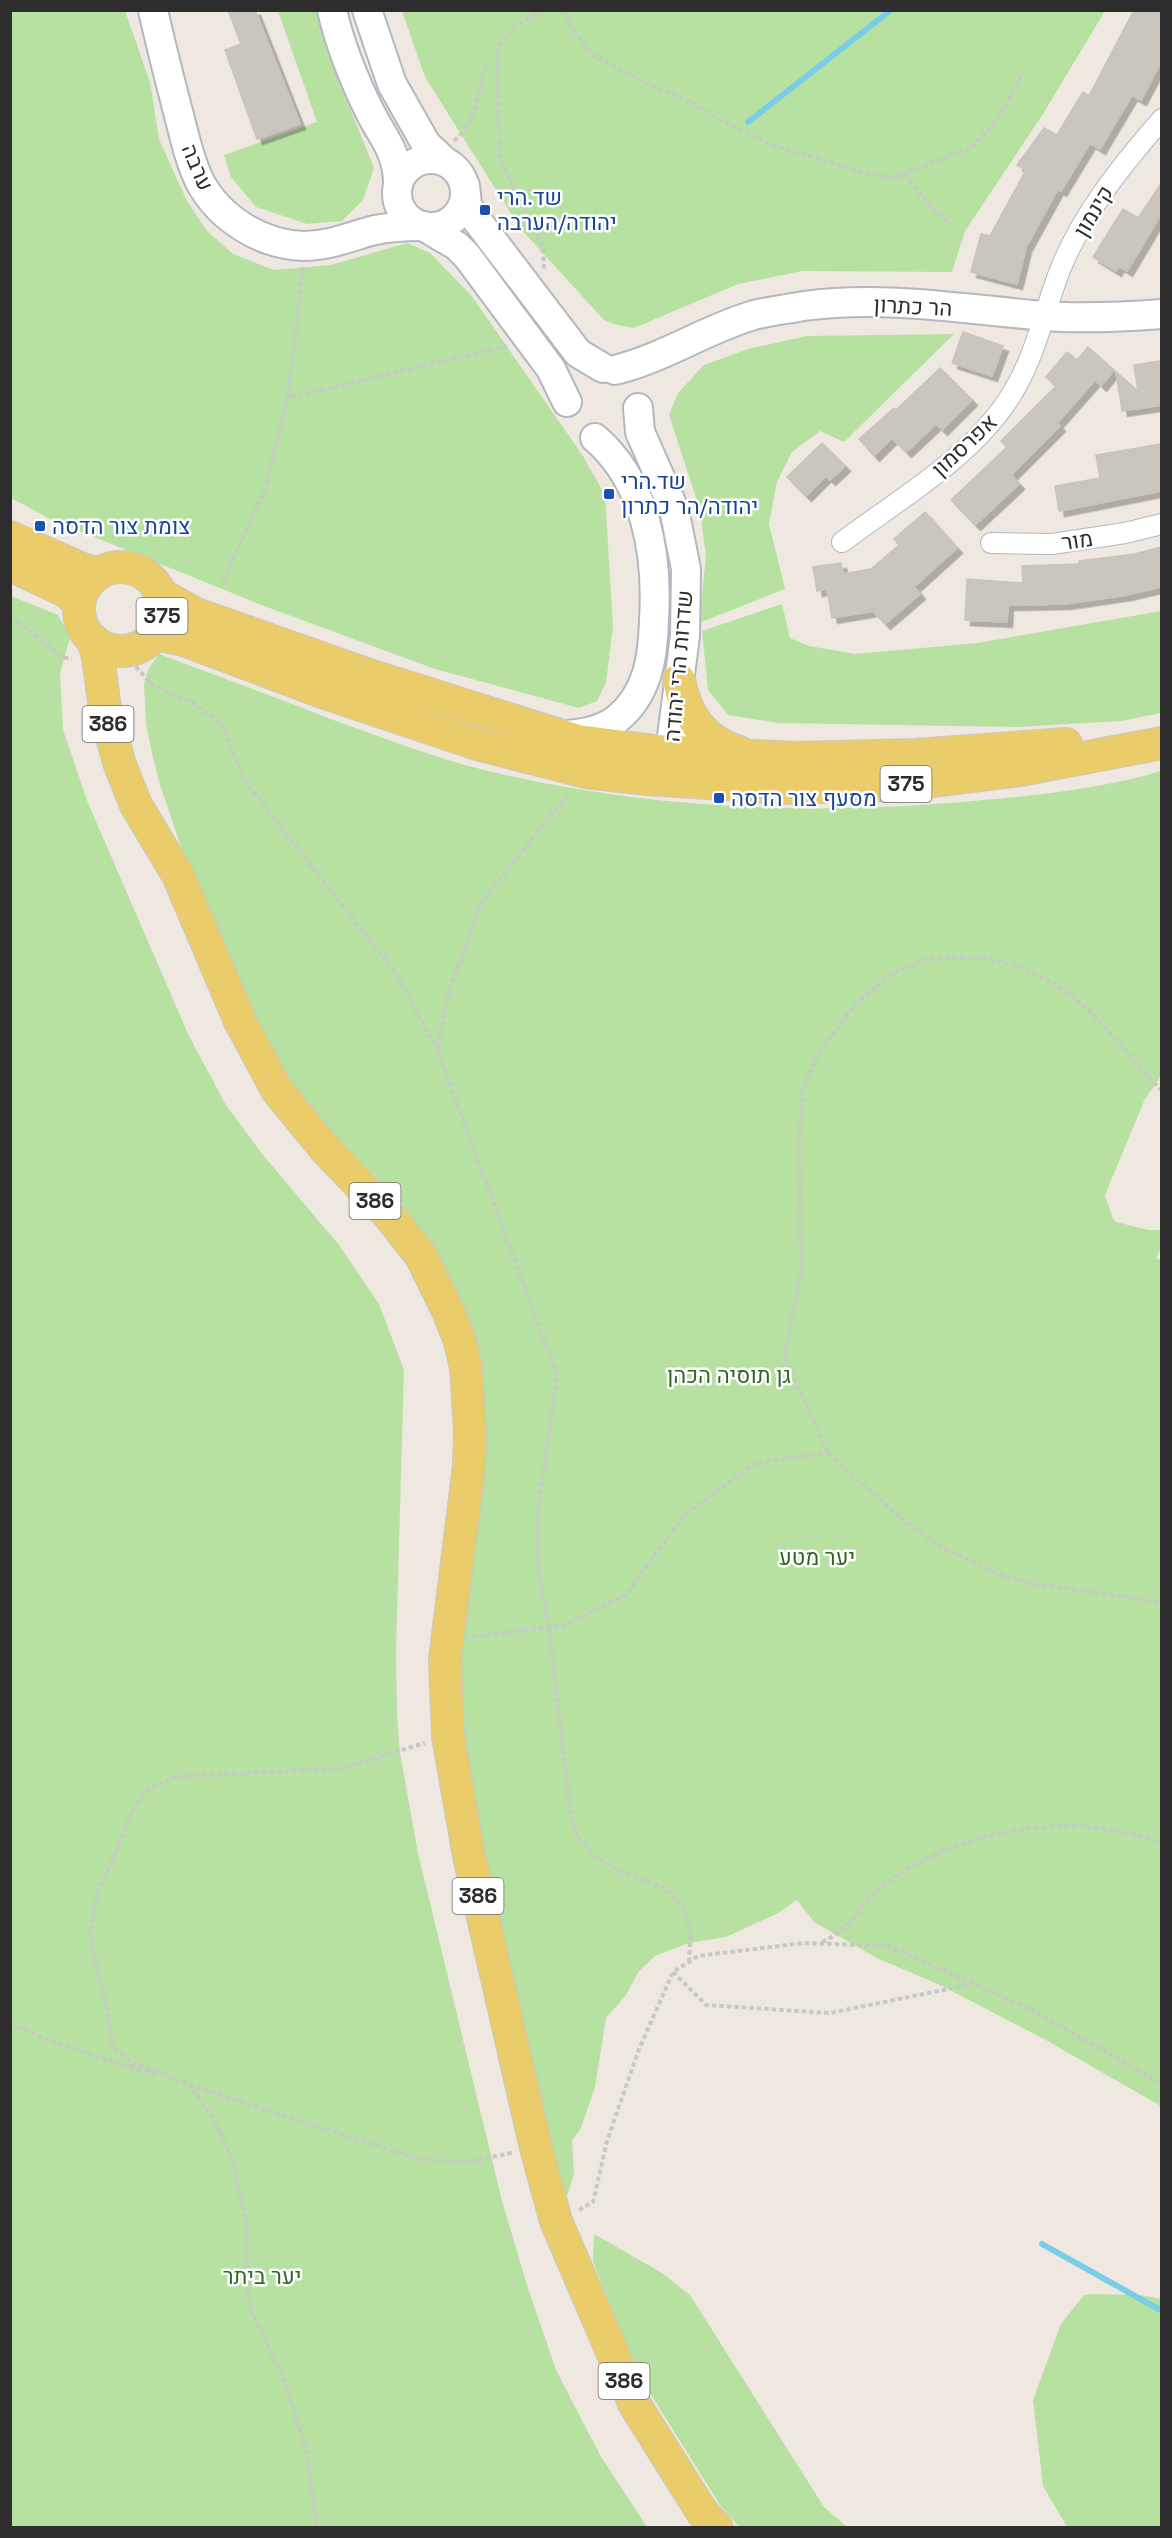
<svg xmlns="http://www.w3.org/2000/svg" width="1172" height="2538" font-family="'Space Grotesk',Heebo,sans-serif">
	<defs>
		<filter id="shadow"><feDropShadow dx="5.5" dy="5.5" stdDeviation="0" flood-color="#0004"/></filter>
	</defs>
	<rect width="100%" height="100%" fill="#eee8e1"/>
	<g fill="#b7e1a1">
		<polygon points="10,11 125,11 150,82 159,139 187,201 207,231 233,254 274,270 331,265 407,243 430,253 471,295 583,456 605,495 613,626 606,683 597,701 579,708 435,669 264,606 50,519 11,498"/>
		<polygon points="278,11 316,11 327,51 374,168 363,200 342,221 307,224 256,207 231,177 224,155 317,122"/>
		<polygon points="402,11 402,10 1105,11 1043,114 965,231 952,272 802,271 738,284 634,328 613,324 603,319 520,228 425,77"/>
		<polygon points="954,334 844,442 820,431 792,452 777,482 769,524 785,589 699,623 706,557 700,510 669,415 678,393 704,365 748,349 807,336"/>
		<polygon points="11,596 58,615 70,637 60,674 63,730 88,803 189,1036 226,1105 263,1155 339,1245 379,1304 404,1370 396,1651 397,1715 400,1753 418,1853 502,2201 527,2285 556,2370 600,2455 647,2527 11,2527"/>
		<polygon points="782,604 790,638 809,646 855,654 978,643 1161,611 1161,713 1121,721 1018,727 779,723 728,715 708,690 702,631"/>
		<path d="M159,654c56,21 113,42 169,64 45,16 91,34 137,47 168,44 346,52 518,35 60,-5 121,-12 178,-29v305l-16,23 -40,96 8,24 3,3 33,8h12v18l-5,10 6,3 -1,845 -117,-67 -104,-54 -63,-27 -63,-36 -17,-22 -19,13 -52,24 -37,6 -34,13 -16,15 -13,24 -20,23 -11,69 -14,41 -9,12 2,34 -11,35 -48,-196 -61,-301 23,-208 -36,-239 -39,-62 -91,-91 -30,-45 -29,-50 -62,-144 -30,-88 -8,-32 -6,-29 -2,-40 5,-16z"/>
		<polygon points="594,2234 662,2273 690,2295 824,2507 847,2527 739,2527 720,2505 650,2393 621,2332 593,2262"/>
		<polygon points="1091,2294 1141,2295 1161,2299 1161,2527 1067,2527 1043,2486 1033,2400 1061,2324 1084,2295"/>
	</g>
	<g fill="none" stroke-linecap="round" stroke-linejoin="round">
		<g stroke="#7bcce9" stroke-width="6">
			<polyline points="748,122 891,10"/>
			<polyline points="1042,2244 1162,2311"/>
		</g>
	</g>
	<g fill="#cac6bf" stroke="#c9c4ba" stroke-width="1.5" filter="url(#shadow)">
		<polygon points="228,10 255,10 300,124 257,139 225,50 241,44"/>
		<polygon points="1134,10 1161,10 1161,62 1141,100 1132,95 1100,149 1090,143 1061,191 1058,189 1026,247 1017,284 971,272 981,234 990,236 1026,170 1017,165 1044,128 1057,135 1083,92 1089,96"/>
		<polygon points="1161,184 1161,214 1127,271 1119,266 1116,271 1093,257 1123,209 1138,218"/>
		<polygon points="963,332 1003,346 992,376 952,363"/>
		<polygon points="1088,347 1114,370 1101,386 1095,380 1057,423 1060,426 1011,475 1019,484 975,525 951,500 1007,447 1001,441 1056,386 1046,377 1067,352 1077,360"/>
		<polygon points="1159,361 1161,405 1122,411 1116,372 1138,391 1134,365"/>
		<polygon points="940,368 972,400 942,430 936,424 906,452 892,438 874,456 859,439 894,408 896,410"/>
		<polygon points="822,443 845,466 830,480 826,476 806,496 787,477"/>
		<polygon points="1161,444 1161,491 1059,511 1055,486 1100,478 1096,455"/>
		<polygon points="925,512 957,548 914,587 920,594 885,624 873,611 832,618 827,589 817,591 813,567 841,563 843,574 871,569 899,545 894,539"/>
		<polygon points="1161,547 1161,587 1126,595 1065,604 1008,605 1007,622 965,620 967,579 1023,583 1022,566 1079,564 1079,561 1135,554"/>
	</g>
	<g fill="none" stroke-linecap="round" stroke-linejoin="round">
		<defs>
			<g id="street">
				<path d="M842,542c56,-42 127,-83 166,-142 27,-40 35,-86 52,-130 23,-57 62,-105 102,-151"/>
				<polyline points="991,543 1052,544 1125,533 1162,524"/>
			</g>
			<g id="secondary">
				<path d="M153,10c7,32 15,63 23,94 7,25 12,54 24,78 20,37 62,63 104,64 26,0 47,-10 71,-16 15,-3 31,-4 46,-4"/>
				<path d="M332,10c8,35 22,70 38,102 13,26 26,37 28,68"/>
				<polyline points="367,10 392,84 426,144 443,160"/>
				<circle cx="431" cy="193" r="34"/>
				<polyline points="465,186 467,205 473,215 578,353 603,368"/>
				<polyline points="423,226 457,246 467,256 551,369 567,402"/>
				<path d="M615,370c49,-12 91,-41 139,-55 16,-4 34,-6 50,-9 79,-11 160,3 240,10 39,3 78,1 118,-2"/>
				<polyline points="638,408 640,432 674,509 686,569 685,636 670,752 658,772"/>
				<path d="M565,735c18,-1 37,-4 52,-16 31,-25 36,-62 37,-100 4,-64 -8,-137 -59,-181"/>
			</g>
			<g id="primary">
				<polyline points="10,537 82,569 98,574"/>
				<polyline points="10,565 65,591 79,602"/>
				<circle cx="121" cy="609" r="42"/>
				<polyline points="160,594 196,614 372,676 578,741 655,751 794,758 916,755 1066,744"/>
				<polyline points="155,634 184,640 325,693 477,744 586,772 647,779 783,788 901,785 1020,770 1162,743"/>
				<polyline points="93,640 98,657 106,716 120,765 136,805 178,875 240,1021 277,1090 326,1150 388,1214 421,1256 448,1311 459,1338 466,1367 470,1432 469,1466 445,1659 448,1736 469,1856 536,2148 556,2221 635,2405 702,2512 717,2528"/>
				<path d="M679,680c7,36 24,61 60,72"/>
			</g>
		</defs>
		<use href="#street" stroke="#b4b7c0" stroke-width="22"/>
		<use href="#secondary" stroke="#b4b7c0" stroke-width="32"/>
		<use href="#primary" stroke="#c8c8c8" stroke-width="34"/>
		<g stroke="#c8c8c8" stroke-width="4" stroke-dasharray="4.5 3" stroke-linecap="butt">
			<polyline points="542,10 512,29 499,46 497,68 500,159 543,247 544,269"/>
			<polyline points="564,10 573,30 594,56 644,82 689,101 725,122 772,145 869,174 894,178 972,147 997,120 1024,72"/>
			<path d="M454,141c24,-20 24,-52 33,-79"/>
			<polyline points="905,174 928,204 951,225"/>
			<polyline points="303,267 288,398 507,346"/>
			<polyline points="223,580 265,490 288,398"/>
			<polyline points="10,618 39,637 61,657 72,659"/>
			<polyline points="122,662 133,664 154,686 193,703 221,723 245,781 397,975 437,1049 557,1375 537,1519 539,1574 549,1627 570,1811 578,1838 596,1857 621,1872 666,1888 684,1909 691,1931 689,1961"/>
			<polyline points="438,1048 447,997 482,901 569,793"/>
			<polyline points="1162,1091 1088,1009 1056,984 1017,966 978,957 927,959 893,973 855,1004 816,1057 803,1091 799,1140 801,1274 784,1356 828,1453 903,1520 941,1547 1006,1577 1036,1584 1162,1602"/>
			<polyline points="472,1637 564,1625 626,1595 684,1515 757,1462 828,1453"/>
			<path d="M822,1942c28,-12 43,-44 67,-61 57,-42 141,-61 210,-53 21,2 42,9 63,14"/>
			<polyline points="673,1972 706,2005 830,2013 973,1984"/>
			<polyline points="10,2024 56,2043 157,2075"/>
			<polyline points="190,2085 418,2159 466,2162 512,2153"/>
			<polyline points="579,2210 593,2202 607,2141 639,2049 673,1972 698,1956 803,1943 889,1946 1034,2011 1162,2084"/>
			<polyline points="317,2528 307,2453 283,2377 252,2313 248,2291 247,2226 233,2162 216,2123 190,2085 131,2062 112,2047 107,2009 93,1954 90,1929 98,1893 135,1806 149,1789 174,1777 344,1768 425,1743"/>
		</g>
		<use href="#street" stroke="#fff" stroke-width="20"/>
		<use href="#secondary" stroke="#fff" stroke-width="28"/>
		<use href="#primary" stroke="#eacc6a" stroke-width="32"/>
	</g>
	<g fill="#1a4fb4" stroke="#fff" stroke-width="2">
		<rect x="479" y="204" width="12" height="12" rx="3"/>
		<rect x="603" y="488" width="12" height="12" rx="3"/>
		<rect x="34" y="520" width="12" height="12" rx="3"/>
		<rect x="713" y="792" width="12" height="12" rx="3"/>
	</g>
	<g text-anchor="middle" stroke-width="5" stroke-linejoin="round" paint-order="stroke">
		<g fill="#fff" stroke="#6c6c6c" stroke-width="1.5">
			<rect x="136.5" y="598" width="51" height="36" rx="4.5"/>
			<rect x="82.5" y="706" width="51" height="36" rx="4.5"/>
			<rect x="880.5" y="766" width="51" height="36" rx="4.5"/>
			<rect x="349.5" y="1183" width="51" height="36" rx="4.5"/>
			<rect x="452.5" y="1878" width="51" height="36" rx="4.5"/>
			<rect x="598.5" y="2363" width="51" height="36" rx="4.5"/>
		</g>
		<g font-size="21" font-weight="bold" fill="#2d2d2d">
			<text x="162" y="623">375</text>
			<text x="108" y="731">386</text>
			<text x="906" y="791">375</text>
			<text x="375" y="1208">386</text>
			<text x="478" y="1903">386</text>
			<text x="624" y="2388">386</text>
		</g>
		<g font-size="22" fill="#2d2d2d" stroke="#fff">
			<text transform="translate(198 167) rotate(67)" y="8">ערבה</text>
			<text transform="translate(1093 211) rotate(-59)" y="8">קינמון</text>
			<text transform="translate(913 306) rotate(3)" y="8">הר כתרון</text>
			<text transform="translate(964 445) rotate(-43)" y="8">אפרסמון</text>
			<text transform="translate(1077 540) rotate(-9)" y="8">מור</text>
			<text transform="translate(678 666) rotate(-85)" y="8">שדרות הרי יהודה</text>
		</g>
		<g font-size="22" fill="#164399" stroke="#fff" text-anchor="start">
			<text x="497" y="205">שד.הרי<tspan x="497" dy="25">יהודה/הערבה</tspan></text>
			<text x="621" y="489">שד.הרי<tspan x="621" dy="25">יהודה/הר כתרון</tspan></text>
			<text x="52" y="534">צומת צור הדסה</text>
			<text x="731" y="806">מסעף צור הדסה</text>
		</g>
		<g font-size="22" fill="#2e681f" stroke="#fff">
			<text x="729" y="1383">גן תוסיה הכהן</text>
			<text x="817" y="1565">יער מטע</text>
			<text x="262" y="2284">יער ביתר</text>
		</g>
	</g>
	<rect width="1172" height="2538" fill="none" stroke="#2d2d2d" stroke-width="24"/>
</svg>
